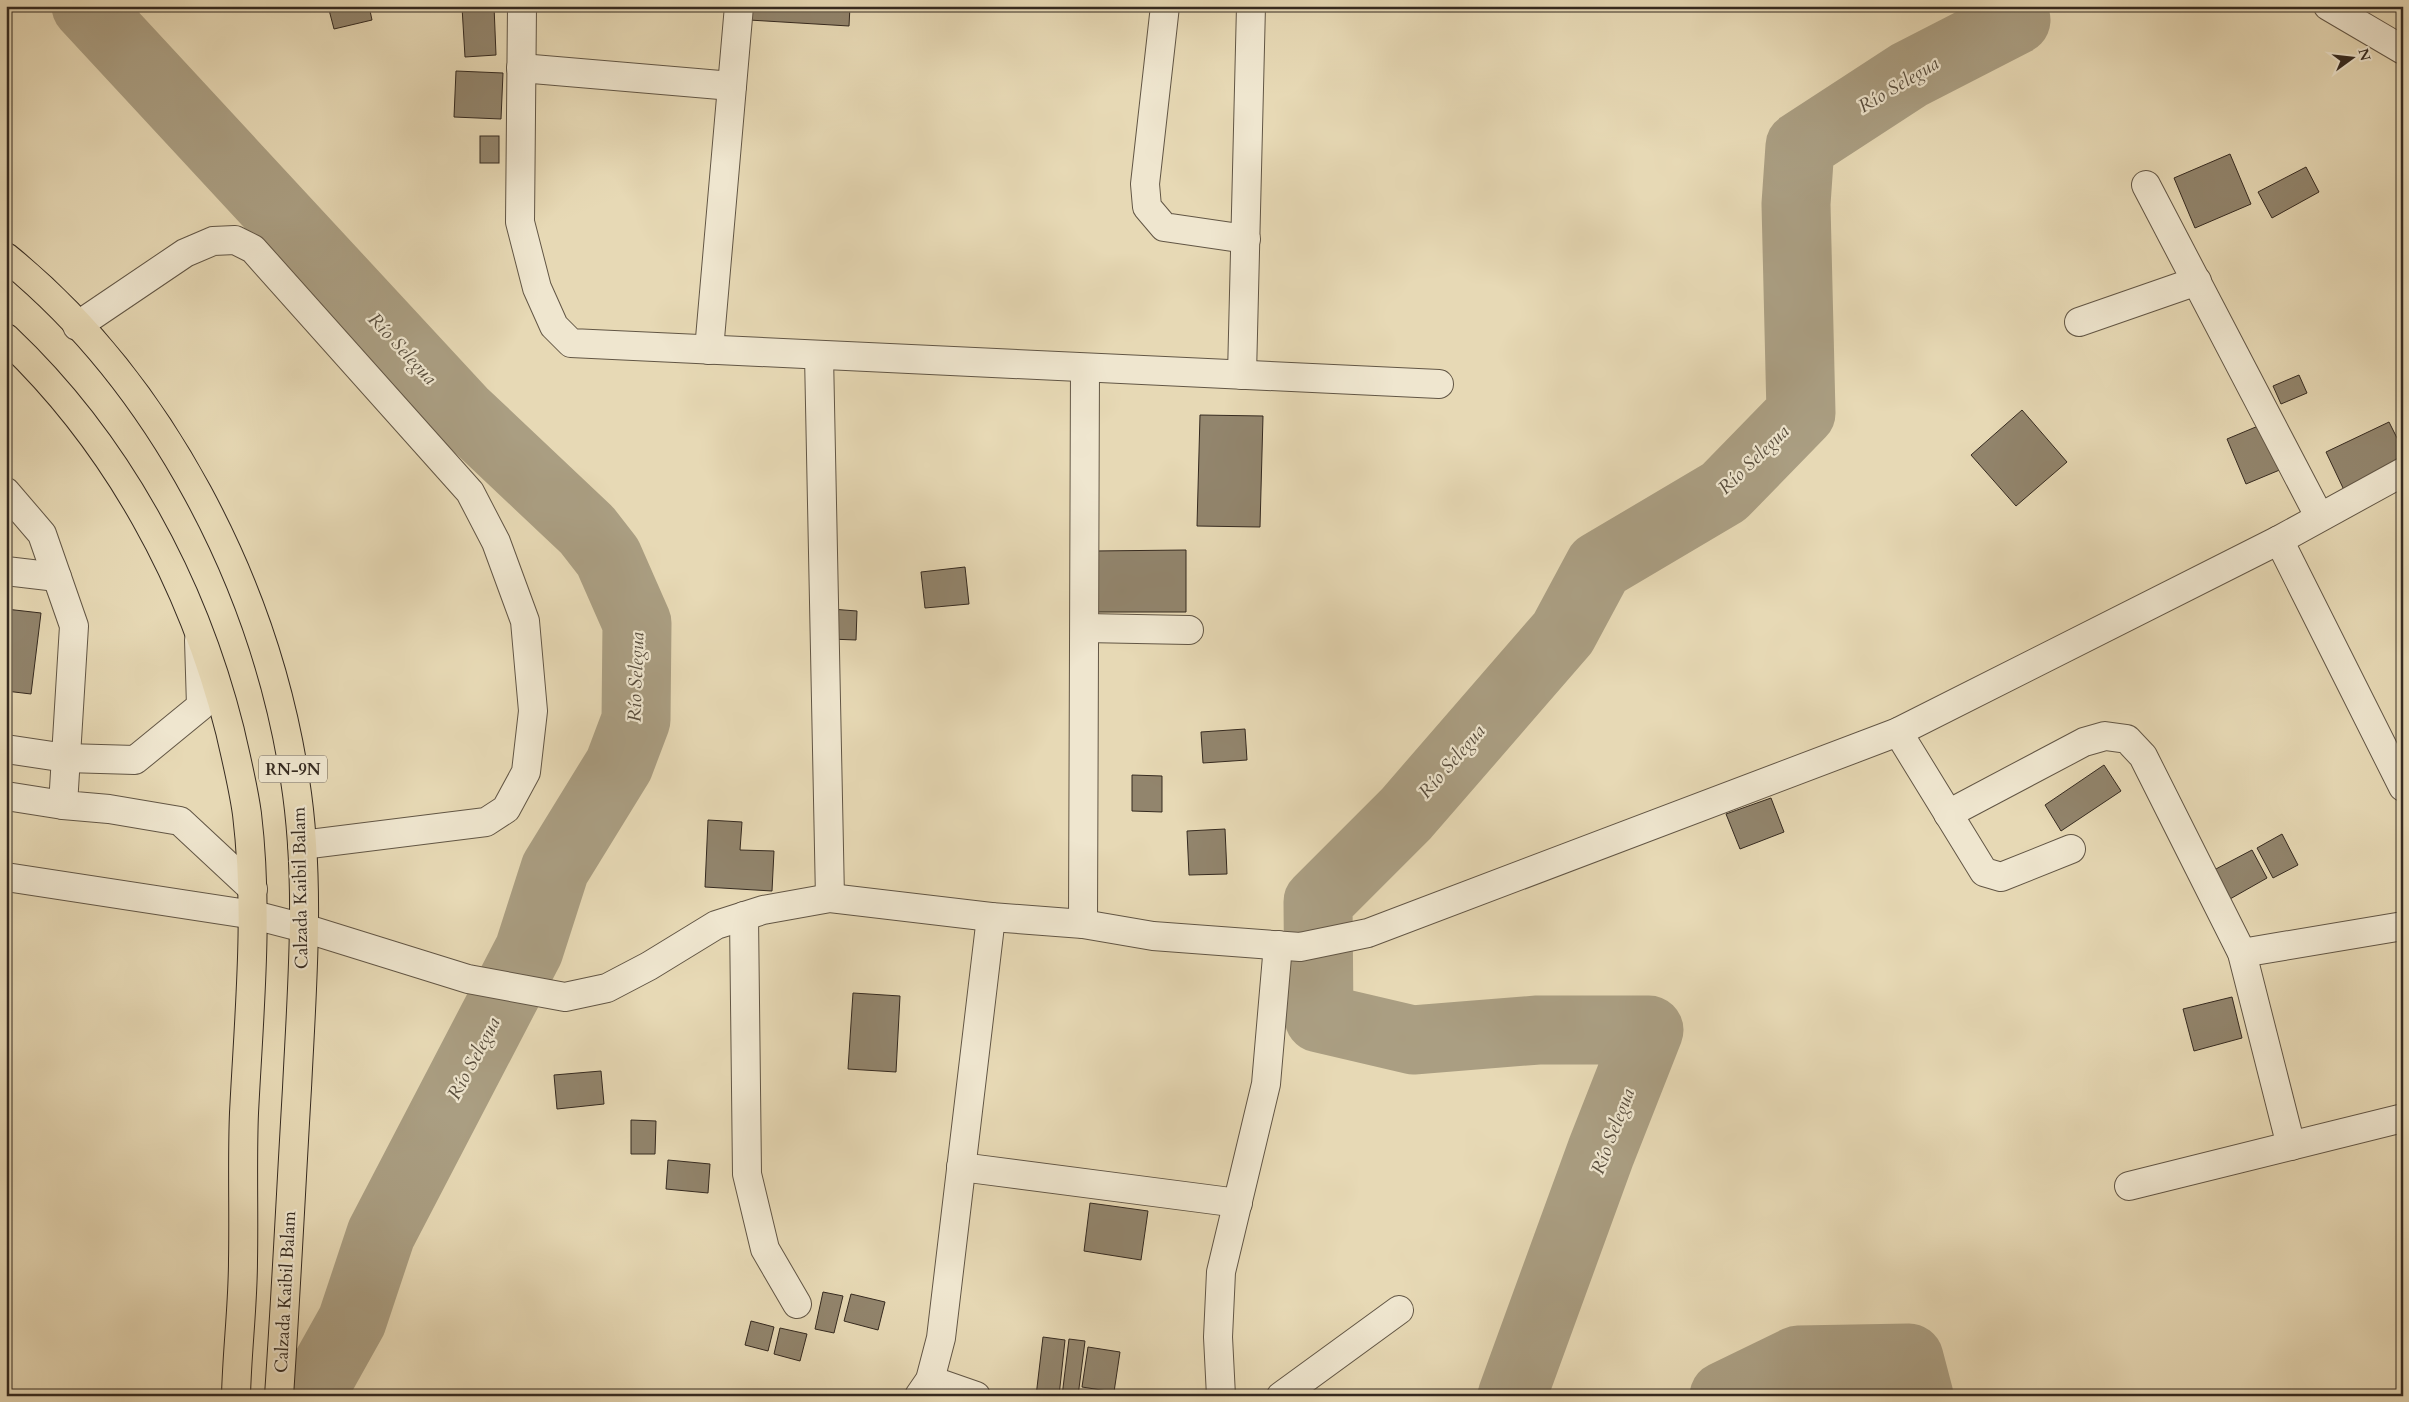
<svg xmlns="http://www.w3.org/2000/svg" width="2409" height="1402" font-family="Cardo,serif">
	<rect width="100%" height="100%" fill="#e7d9b5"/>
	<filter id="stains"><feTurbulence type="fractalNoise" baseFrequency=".004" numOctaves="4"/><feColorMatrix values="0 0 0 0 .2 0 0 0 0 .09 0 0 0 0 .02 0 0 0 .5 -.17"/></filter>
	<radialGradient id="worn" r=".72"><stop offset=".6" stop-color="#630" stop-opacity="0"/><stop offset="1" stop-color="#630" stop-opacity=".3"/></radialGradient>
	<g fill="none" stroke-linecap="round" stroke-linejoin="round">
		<g stroke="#aa9e82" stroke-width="69">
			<polyline points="86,6 462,412 587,530 608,557 637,623 636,720 619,765 555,869 529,950 381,1234 352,1321 310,1396"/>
			<polyline points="1512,1396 1601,1152 1649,1030 1538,1030 1413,1040 1319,1018 1318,902 1406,814 1563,633 1599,566 1724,492 1801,413 1796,204 1800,146 1909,75 2016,20 2012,6"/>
			<polyline points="1724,1396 1798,1360 1909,1358 1919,1396"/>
		</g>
	</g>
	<g fill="#92856d" stroke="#352a20">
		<polygon points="328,6 369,6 372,20 334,29"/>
		<polygon points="494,6 496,55 465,57 462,7"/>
		<polygon points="750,6 850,6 849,26 749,20"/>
		<polygon points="456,71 503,73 501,119 454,117"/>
		<rect x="480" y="136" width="19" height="27"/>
		<polygon points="2230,154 2251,204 2195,228 2174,178"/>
		<polygon points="2306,167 2319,192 2272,218 2258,192"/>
		<polygon points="2299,375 2307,393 2281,404 2273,386"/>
		<polygon points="2022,410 2067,462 2016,506 1971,455"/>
		<polygon points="1200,415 1263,416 1260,527 1197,526"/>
		<polygon points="2389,422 2403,450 2403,462 2344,490 2326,452"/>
		<polygon points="2263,424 2282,469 2246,484 2227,439"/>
		<polygon points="1186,550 1186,612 1094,612 1093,551"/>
		<polygon points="965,567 969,604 925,608 921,572"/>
		<polygon points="6,609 41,613 31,694 6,691"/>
		<polygon points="831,609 857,611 856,640 830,639"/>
		<polygon points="1245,729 1247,760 1203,763 1201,732"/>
		<polygon points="2104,765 2121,791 2061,831 2045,805"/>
		<polygon points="1132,775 1162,776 1162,812 1132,811"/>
		<polygon points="1771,798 1784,832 1740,849 1726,814"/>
		<polygon points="708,820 742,822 740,850 774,851 772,891 705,887"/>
		<polygon points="1225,829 1227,874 1189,875 1187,831"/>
		<polygon points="2282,834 2298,865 2273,878 2257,848"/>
		<polygon points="2252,850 2267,878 2230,899 2214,870"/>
		<polygon points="853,993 900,996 896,1072 848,1069"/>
		<polygon points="2232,997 2242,1038 2194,1051 2183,1009"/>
		<polygon points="601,1071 604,1104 557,1109 554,1075"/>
		<polygon points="631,1120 656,1121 655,1154 631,1154"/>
		<polygon points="668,1160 710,1164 708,1193 666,1189"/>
		<polygon points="1090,1203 1148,1211 1141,1260 1084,1251"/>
		<polygon points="823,1292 843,1296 834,1333 815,1329"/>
		<polygon points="851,1294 885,1302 878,1330 844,1321"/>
		<polygon points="751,1321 774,1327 768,1351 745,1345"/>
		<polygon points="780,1328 807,1334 800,1361 774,1354"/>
		<polygon points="1043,1337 1065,1340 1059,1396 1036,1396"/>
		<polygon points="1069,1339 1085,1341 1078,1396 1062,1396"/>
		<polygon points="1088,1347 1120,1352 1114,1392 1082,1387"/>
	</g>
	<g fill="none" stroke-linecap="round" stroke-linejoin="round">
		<defs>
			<g id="minor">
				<polyline points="522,6 520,222 537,288 554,326 571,343 1439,384"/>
				<polyline points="1165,6 1145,184 1147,207 1164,227 1246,239"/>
				<polyline points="2328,6 2403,50"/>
				<polyline points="521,68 732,86"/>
				<polyline points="2146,185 2319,516"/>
				<polyline points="2079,322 2197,281"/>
				<polyline points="77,326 185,253 213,241 235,240 253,249 470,492 496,542 525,621 533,711 526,772 506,809 486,822 302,845"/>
				<polyline points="709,350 739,6"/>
				<polyline points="819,355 830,898"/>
				<polyline points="1242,375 1251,6"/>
				<polyline points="6,492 42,534 74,626 63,805 109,809 180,821 253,889"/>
				<polyline points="2279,540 2403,787"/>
				<polyline points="6,571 57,577"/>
				<polyline points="1085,628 1189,630"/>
				<polyline points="1898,732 1984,872 2001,877 2071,849"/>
				<polyline points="6,749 66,758 135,760 201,706 199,640"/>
				<polyline points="6,796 63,805"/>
				<polyline points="1948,814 2084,742 2105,736 2127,739 2143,756 2242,953 2291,1146"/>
				<polyline points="6,877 254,915 304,928 468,979 565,997 607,988 649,966 716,925 763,910 830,898 991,917 1083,924 1153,936 1300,947 1368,933 1898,732 2279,540 2403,472"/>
				<polyline points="744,916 747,1174 765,1249 797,1304"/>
				<polyline points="1083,924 1085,368"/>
				<polyline points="2242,953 2403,926"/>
				<polyline points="961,1167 1238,1203"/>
				<polyline points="2129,1186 2403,1118"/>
				<polyline points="930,1380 976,1396"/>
				<polyline points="919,1396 930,1380 941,1338 991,917"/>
				<polyline points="1221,1396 1218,1337 1221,1272 1266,1084 1278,945"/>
				<polyline points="1281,1396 1399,1310"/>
			</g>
			<g id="major">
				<path d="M6,257c155,126 259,327 289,523 16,101 7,206 2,308 -6,102 -11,205 -18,308"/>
				<path d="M6,338c111,105 187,245 224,393 6,27 13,54 17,83 12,99 2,199 -3,299 -2,49 0,98 -1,147 0,45 -6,91 -7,136"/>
			</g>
		</defs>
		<use href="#minor" stroke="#625645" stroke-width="30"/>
		<use href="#major" stroke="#352a20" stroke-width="30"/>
		<use href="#minor" stroke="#efe6cf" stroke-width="28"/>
		<use href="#major" stroke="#e7d9b5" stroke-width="28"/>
	</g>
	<g text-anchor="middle" stroke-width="4.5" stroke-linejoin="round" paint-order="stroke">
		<rect fill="#efe6cf" stroke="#6d6254" stroke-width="1" x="259" y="755.5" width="68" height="27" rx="4"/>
		<g font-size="16" font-weight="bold" fill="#352a20">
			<text x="293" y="775">RN-9N</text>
		</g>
		<g font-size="18" fill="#352a20" stroke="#efe6cf">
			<text transform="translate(300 888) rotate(-91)" y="6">Calzada Kaibil Balam</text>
			<text transform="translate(285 1292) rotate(-87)" y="6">Calzada Kaibil Balam</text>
		</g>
		<g font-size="19" font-style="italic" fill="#584d3d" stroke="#efe6cf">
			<text transform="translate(1898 84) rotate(-31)" y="7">Río Selegua</text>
			<text transform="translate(403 348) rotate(47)" y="7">Río Selegua</text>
			<text transform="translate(1753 459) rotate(-44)" y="7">Río Selegua</text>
			<text transform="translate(635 677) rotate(-88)" y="7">Río Selegua</text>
			<text transform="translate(1451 761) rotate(-49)" y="7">Río Selegua</text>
			<text transform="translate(473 1058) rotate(-62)" y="7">Río Selegua</text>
			<text transform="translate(1612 1131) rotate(-69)" y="7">Río Selegua</text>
		</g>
	</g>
	<rect width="2409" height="1402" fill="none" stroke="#e7d9b5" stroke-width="25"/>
	<rect x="8" y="8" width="2394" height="1387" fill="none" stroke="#352a20" stroke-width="2.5"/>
	<rect x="12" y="12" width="2384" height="1377" fill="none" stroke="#352a20"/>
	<g transform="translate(2352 58) rotate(75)" stroke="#efe6cf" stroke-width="4" paint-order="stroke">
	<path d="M0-4L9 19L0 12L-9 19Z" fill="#352a20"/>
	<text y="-8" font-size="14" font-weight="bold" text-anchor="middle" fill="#352a20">N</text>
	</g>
	<rect width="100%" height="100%" filter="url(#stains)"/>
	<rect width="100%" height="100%" fill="url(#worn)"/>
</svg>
